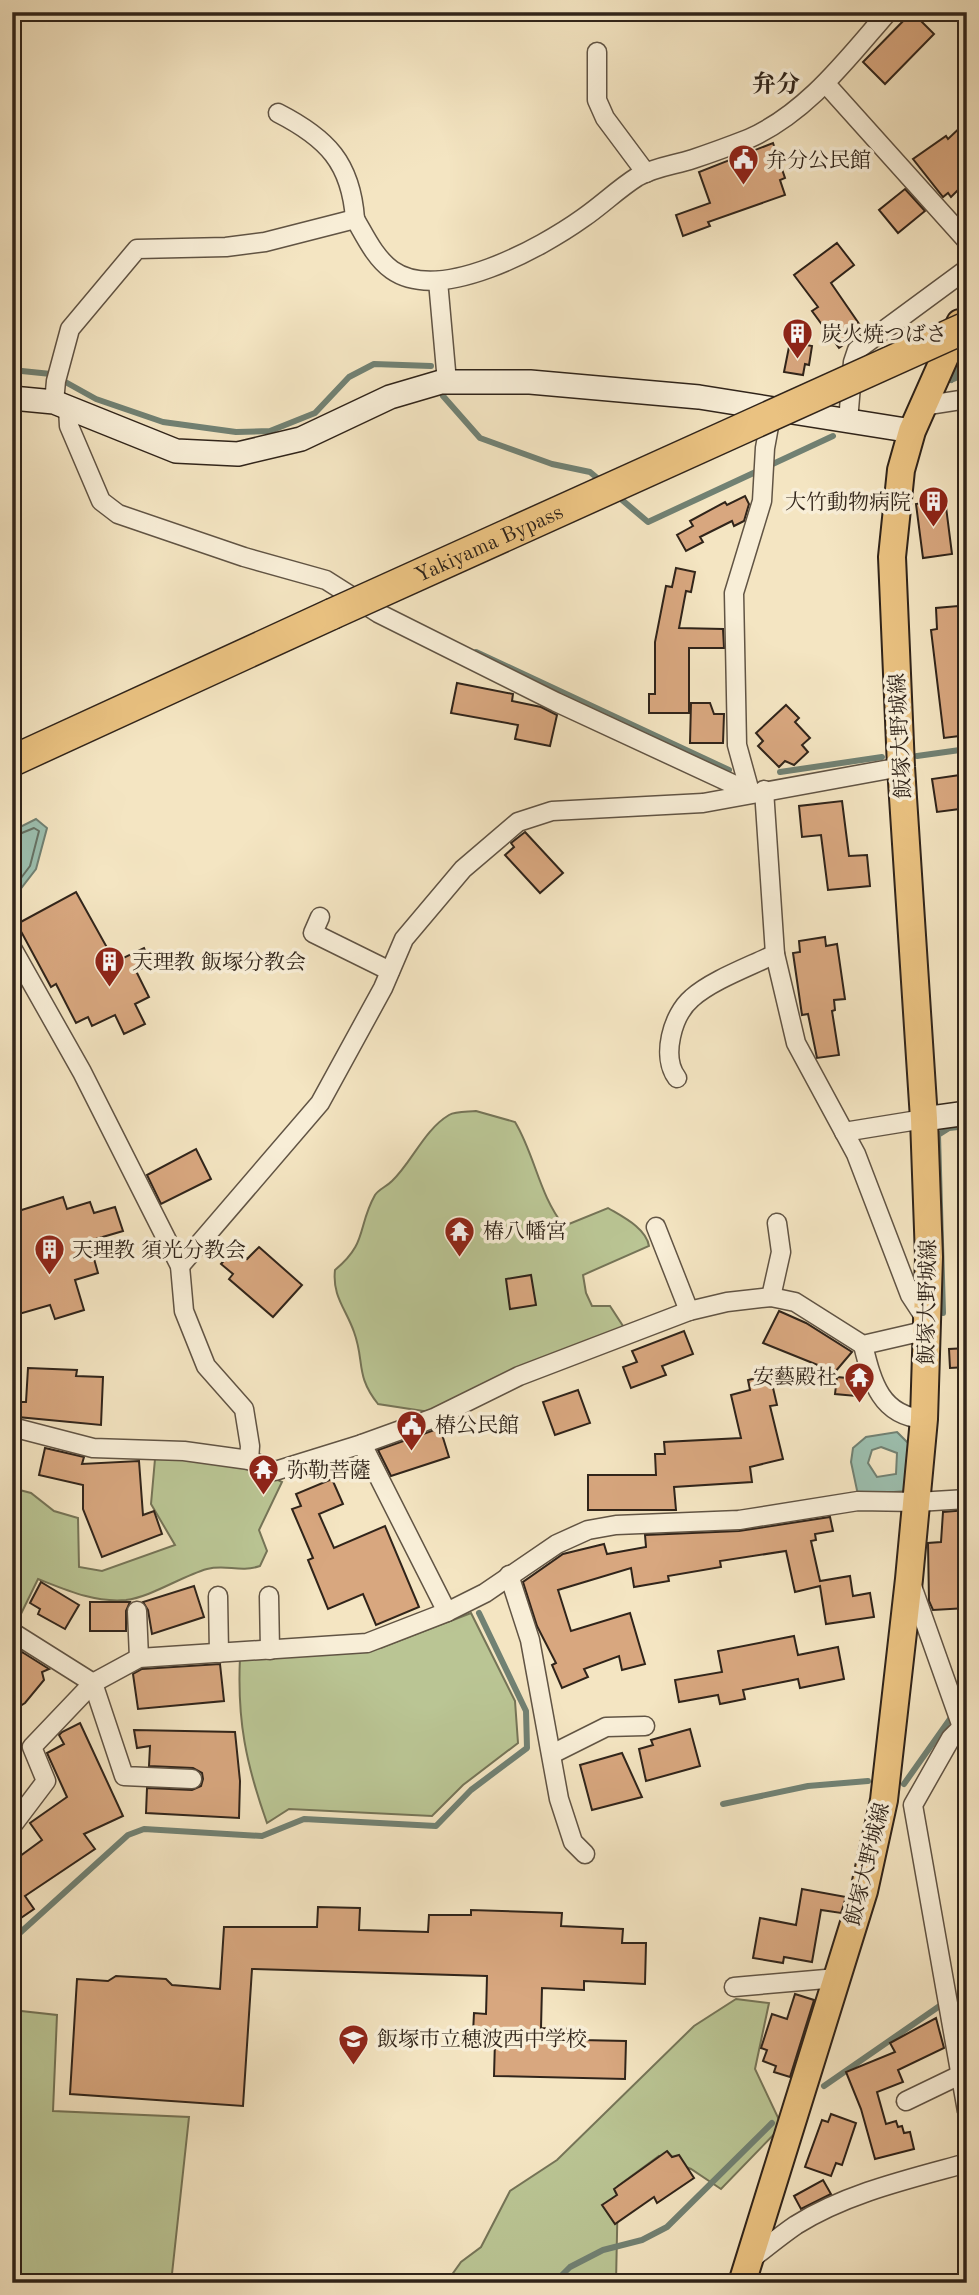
<svg xmlns="http://www.w3.org/2000/svg" width="979" height="2295" font-family="'Old Standard TT','Noto Serif JP',serif">
	<rect width="100%" height="100%" fill="#f4e5c2"/>
	<filter id="stains"><feTurbulence type="fractalNoise" baseFrequency=".00286" numOctaves="4"/><feColorMatrix values="0 0 0 0 .2 0 0 0 0 .09 0 0 0 0 .02 0 0 0 .5 -.17"/></filter>
	<radialGradient id="worn" r=".72"><stop offset=".6" stop-color="#630" stop-opacity="0"/><stop offset="1" stop-color="#630" stop-opacity=".3"/></radialGradient>
	<g fill="#bac594" stroke="#757457" stroke-width="2">
		<path d="M476,1111l39,11c20,33 24,73 49,104l44,-18c15,9 38,20 41,38l-66,29 3,18 6,13h18l13,20 -7,10 -180,77 -58,-9c-23,-29 -13,-42 -24,-72 -8,-23 -22,-36 -19,-62 33,-27 22,-43 40,-75 4,-6 11,-8 17,-14 20,-19 32,-51 57,-66 7,-4 19,-3 27,-4z"/>
		<path d="M199,1458l49,7 34,17 -23,48 8,21 -7,15c-21,7 -33,-2 -53,3 -25,7 -56,28 -81,31 -31,3 -60,-10 -88,-21l-21,43 -5,-3v-131l19,5 23,18 24,7 1,49 23,4 73,-26 -24,-41 4,-45z"/>
		<path d="M471,1613l44,88 3,42 -55,42 -31,31 -143,-7 -22,14c-21,-59 -30,-103 -27,-165l141,-10z"/>
		<polygon points="736,1999 769,2003 755,2069 782,2126 721,2189 691,2169 659,2156 618,2186 616,2283 446,2283 461,2262 481,2247 510,2191 557,2160 694,2026"/>
		<polygon points="12,2010 57,2015 53,2111 189,2117 171,2283 12,2283"/>
	</g>
	<g fill="#9cbfaf" stroke="#718173" stroke-width="2" fill-rule="evenodd">
		<polygon points="36,819 47,828 36,869 12,900 12,831"/>
		<path d="M897,1432l12,12 -3,47 -48,4 -7,-33 2,-14 13,-11zM881,1447l16,6 -1,21 -19,3 -9,-14 4,-13z"/>
	</g>
	<g fill="none" stroke-linecap="round" stroke-linejoin="round">
		<polyline stroke="#667264" stroke-width="2" points="12,837 34,828 39,831 30,866 12,890"/>
		<g stroke="#718173" stroke-width="6">
			<polyline points="12,370 51,374 96,399 163,422 236,432 270,431 315,413 349,377 374,364 431,366"/>
			<polyline points="951,380 967,350"/>
			<polyline points="951,380 967,373"/>
			<polyline points="443,396 480,438 552,464 590,472 602,482"/>
			<polyline points="615,494 648,522 833,436"/>
			<polyline points="476,652 729,770"/>
			<polyline points="917,756 967,749"/>
			<polyline points="780,772 882,757"/>
			<polyline points="943,1313 938,1135 949,1128 967,1126"/>
			<polyline points="904,1784 950,1719"/>
			<polyline points="723,1804 808,1786 868,1781"/>
			<polyline points="12,1940 128,1835 144,1829 262,1836 304,1819 436,1826 471,1790 527,1748 526,1711 479,1613"/>
			<polyline points="964,2001 967,2001"/>
			<polyline points="824,2086 941,2005"/>
			<polyline points="554,2283 570,2267 603,2250 642,2240 667,2227 772,2123"/>
		</g>
	</g>
	<g fill="#d8a77f" stroke="#30241a" stroke-width="2">
		<polygon points="912,12 934,34 885,84 863,62"/>
		<polygon points="967,121 967,181 951,197 948,193 943,197 913,159 946,136 948,139"/>
		<polygon points="773,143 785,178 780,180 785,195 708,222 710,226 683,236 676,215 710,203 699,172"/>
		<polygon points="905,189 925,211 898,233 879,210"/>
		<polygon points="837,243 854,265 831,283 864,331 839,348 812,311 818,307 794,275"/>
		<polygon points="790,342 812,346 809,365 805,364 803,375 784,372"/>
		<polygon points="745,496 749,504 744,521 734,526 732,521 700,537 703,542 686,551 677,535 693,526 690,521 725,502 727,505"/>
		<polygon points="945,499 952,554 923,558 916,504"/>
		<polygon points="676,568 695,572 691,592 686,591 679,628 723,629 724,648 689,648 689,713 649,713 649,694 655,694 655,642 666,586 672,587"/>
		<polygon points="958,606 967,659 967,735 944,738 931,630 937,629 936,608"/>
		<polygon points="457,683 513,694 512,701 541,707 557,715 550,746 515,739 518,725 451,713"/>
		<polygon points="691,703 710,703 714,714 724,714 723,743 690,743"/>
		<polygon points="786,705 799,718 795,722 810,738 802,745 808,752 794,765 785,761 779,767 758,746 763,741 756,733"/>
		<polygon points="967,774 967,808 937,812 932,779"/>
		<polygon points="842,801 849,856 867,855 870,886 828,890 821,835 802,837 799,806"/>
		<polygon points="525,832 563,873 540,893 505,855 514,847 511,843"/>
		<polygon points="76,892 115,962 144,948 151,964 136,971 149,997 135,1004 145,1024 124,1034 115,1015 92,1026 88,1017 76,1023 56,984 51,987 17,924"/>
		<polygon points="825,937 826,946 837,944 845,999 834,1000 835,1010 832,1011 839,1055 817,1058 808,1014 802,1015 793,953 800,952 799,941"/>
		<polygon points="196,1149 211,1179 161,1204 147,1175"/>
		<polygon points="63,1197 67,1209 90,1202 94,1213 115,1207 123,1231 89,1241 98,1273 75,1280 84,1310 55,1319 50,1305 12,1316 12,1213"/>
		<polygon points="259,1247 302,1285 273,1317 229,1279 233,1274 221,1264 235,1248 247,1259"/>
		<polygon points="531,1275 536,1305 510,1309 506,1279"/>
		<polygon points="779,1311 806,1323 852,1352 835,1372 763,1343"/>
		<polygon points="684,1331 693,1354 662,1366 666,1375 631,1388 623,1367 637,1362 632,1351"/>
		<polygon points="967,1348 967,1367 950,1368 949,1349"/>
		<polygon points="28,1368 77,1370 76,1376 103,1377 101,1425 18,1417 19,1402 26,1402"/>
		<polygon points="770,1375 777,1405 770,1406 783,1459 750,1467 752,1482 674,1487 676,1510 588,1510 588,1475 656,1475 655,1454 665,1454 664,1442 741,1438 731,1395 750,1390 748,1380"/>
		<polygon points="837,1377 857,1379 856,1396 835,1394"/>
		<polygon points="578,1390 590,1423 555,1435 543,1402"/>
		<polygon points="440,1428 449,1457 391,1476 378,1450"/>
		<polygon points="45,1448 84,1457 82,1464 139,1461 143,1515 154,1511 162,1534 102,1557 83,1509 83,1485 39,1475"/>
		<polygon points="332,1479 343,1504 319,1514 334,1548 385,1526 419,1607 376,1625 363,1594 328,1609 308,1560 313,1558 292,1509 301,1506 296,1494"/>
		<polygon points="967,1510 967,1608 933,1610 929,1601 928,1543 941,1542 943,1512"/>
		<polygon points="830,1517 833,1531 815,1534 816,1540 811,1541 820,1581 850,1576 853,1596 870,1593 874,1617 826,1624 820,1586 795,1592 786,1551 720,1561 721,1567 668,1576 669,1581 634,1587 631,1568 558,1590 571,1631 630,1613 645,1664 622,1670 619,1656 584,1669 588,1677 562,1688 552,1665 556,1663 537,1626 523,1582 563,1554 604,1544 607,1554 646,1547 645,1535 739,1531"/>
		<polygon points="41,1582 79,1605 65,1629 38,1614 40,1609 30,1603"/>
		<polygon points="194,1586 204,1617 152,1634 148,1610 143,1602"/>
		<polygon points="90,1602 130,1602 126,1611 126,1631 90,1631"/>
		<polygon points="794,1636 798,1655 838,1647 844,1679 800,1688 798,1679 743,1690 745,1699 720,1704 718,1695 679,1702 675,1680 722,1672 718,1651"/>
		<polygon points="22,1652 49,1669 42,1672 44,1680 25,1703 12,1711 12,1664"/>
		<polygon points="220,1664 224,1701 138,1709 133,1674 142,1669"/>
		<polygon points="80,1723 123,1816 84,1834 95,1849 25,1896 34,1909 12,1924 12,1862 42,1840 30,1823 67,1797 47,1753 64,1744 59,1735 62,1732"/>
		<polygon points="690,1729 700,1766 646,1781 639,1749 653,1745 651,1740"/>
		<polygon points="134,1730 235,1732 240,1781 239,1818 146,1813 147,1788 192,1790 201,1786 203,1779 202,1773 193,1768 149,1766 150,1746 137,1748"/>
		<polygon points="622,1753 642,1797 592,1810 580,1765"/>
		<polygon points="802,1889 846,1897 841,1913 821,1910 812,1962 784,1957 783,1963 753,1958 760,1918 796,1925"/>
		<polygon points="318,1907 360,1908 359,1930 428,1932 429,1915 471,1915 471,1910 562,1913 561,1926 623,1929 622,1943 646,1943 645,1984 584,1981 584,1990 542,1988 541,2028 581,2029 581,2040 626,2041 625,2079 494,2076 495,2040 482,2040 480,2033 473,2033 474,2013 486,2014 487,1976 252,1969 243,2106 70,2094 77,1979 108,1981 116,1976 166,1979 172,1985 220,1989 224,1927 317,1927"/>
		<polygon points="795,1994 814,2000 790,2077 774,2072 776,2066 763,2061 767,2050 761,2048 772,2014 787,2019"/>
		<polygon points="936,2018 944,2048 898,2070 903,2082 877,2092 886,2124 896,2121 898,2127 902,2126 904,2133 910,2132 914,2149 875,2159 861,2109 846,2072 895,2052 890,2043"/>
		<polygon points="831,2114 856,2123 842,2165 836,2163 831,2176 805,2167 822,2120 828,2122"/>
		<polygon points="667,2151 672,2157 679,2155 694,2178 657,2203 654,2197 615,2224 602,2205 617,2195 614,2189"/>
		<polygon points="823,2180 831,2194 801,2209 794,2196"/>
	</g>
	<g fill="none" stroke-linecap="round" stroke-linejoin="round">
		<defs>
			<g id="street">
				<polyline points="597,52 597,100 605,118 646,173"/>
				<polyline points="826,84 967,241"/>
				<path d="M278,113c49,25 73,50 77,106"/>
				<polyline points="438,281 447,382"/>
				<path d="M54,402l2,-21 14,-52 67,-80 89,-2 39,-5 90,-23c10,17 20,39 37,51 48,34 149,-22 191,-52 19,-13 35,-29 54,-41 17,-10 38,-12 56,-18 18,-6 37,-13 55,-20 59,-26 99,-80 140,-127"/>
				<polyline points="922,406 967,399"/>
				<polyline points="68,408 69,426 101,501 118,514 244,557 326,580 378,613 556,702 750,792"/>
				<polyline points="848,421 853,362 857,350 967,269"/>
				<polyline points="764,790 775,954 796,1043 856,1154 910,1295 927,1321"/>
				<polyline points="750,792 737,745 734,593 762,501 765,448 772,410"/>
				<polyline points="320,917 313,933 390,971"/>
				<polyline points="12,948 82,1072 180,1266 184,1311 206,1366 244,1409 250,1446 249,1460"/>
				<path d="M677,1078c-16,-21 -5,-63 15,-80 20,-18 59,-32 83,-44"/>
				<polyline points="844,1132 924,1119"/>
				<polyline points="656,1227 689,1311"/>
				<polyline points="180,1266 320,1103 383,988 404,939 463,869 518,822 552,811 703,803 901,767"/>
				<polyline points="771,1297 781,1252 777,1223"/>
				<path d="M863,1345c9,36 17,71 61,74"/>
				<polyline points="12,1427 93,1448 184,1451 249,1460 275,1471 362,1444 447,1612 485,1593 557,1544 588,1530 616,1525 739,1520 858,1501 917,1502 967,1499"/>
				<polyline points="362,1444 434,1418 519,1376 689,1311 727,1302 771,1297 795,1302 863,1345 928,1330"/>
				<polyline points="509,1575 530,1640 559,1799 573,1842 585,1854"/>
				<polyline points="912,1586 962,1727"/>
				<polyline points="218,1596 219,1653"/>
				<polyline points="269,1596 270,1650"/>
				<polyline points="137,1611 139,1658"/>
				<polyline points="12,1632 93,1683 124,1776 192,1779"/>
				<polyline points="962,1727 951,1738 913,1805 967,2111"/>
				<polyline points="552,1754 606,1727 645,1726"/>
				<polyline points="12,1826 46,1781 32,1747 93,1683 139,1658 367,1643 447,1612"/>
				<polyline points="734,1987 837,1978"/>
				<polyline points="906,2101 962,2074"/>
				<path d="M749,2261c15,-12 31,-25 47,-36 51,-32 113,-46 171,-62"/>
			</g>
			<g id="secondary">
				<polyline points="12,398 54,402 176,451 238,454 301,439 390,397 441,382 530,382 699,397 912,431"/>
				<polyline points="924,1119 967,1113"/>
			</g>
			<polyline id="primary" points="742,2283 864,1891 884,1800 909,1579 924,1419 929,1257 924,1119 901,767 892,557 901,470 912,431 960,323"/>
			<polyline id="highway" points="12,761 332,614"/>
		</defs>
		<use href="#street" stroke="#615444" stroke-width="21"/>
		<use href="#secondary" stroke="#30241a" stroke-width="26"/>
		<use href="#primary" stroke="#30241a" stroke-width="30"/>
		<use href="#highway" stroke="#30241a" stroke-width="33"/>
		<use href="#street" stroke="#f8eed7" stroke-width="18"/>
		<use href="#secondary" stroke="#f8eed7" stroke-width="23"/>
		<use href="#primary" stroke="#eac281" stroke-width="26"/>
		<use href="#highway" stroke="#eac281" stroke-width="30"/>
		<defs>
			<g id="highway-bridge">
				<path id="s1" d="M332,614l635,-287"/>
			</g>
		</defs>
		<use href="#highway-bridge" stroke="#30241a" stroke-width="33" stroke-linecap="butt"/>
		<use href="#highway-bridge" stroke="#eac281" stroke-width="30"/>
	</g>
	<defs>
		<symbol id="civic-pin" viewBox="-11 -11 22 30"><path d="M0 17L-7.5 6A9.5 9.5 0 1 1 7.5 6Z" fill="#8f2418" stroke="#f8eed7"/><path d="M-.6-6.5H3V-4.5H.6V-3L4-1V1h2V6H-6V1h2V-1L-.6-3ZM-1.2 2.5V6h2.4V2.5Z" fill="#fff"/></symbol>
		<symbol id="building-pin" viewBox="-11 -11 22 30"><path d="M0 17L-7.5 6A9.5 9.5 0 1 1 7.5 6Z" fill="#8f2418" stroke="#f8eed7"/><path d="M-4-6H4V6H1V3H-1V6H-4ZM-2.5-4.3h1.7v1.8h-1.7ZM.8-4.3h1.7v1.8H.8ZM-2.5-1h1.7V.8h-1.7ZM.8-1h1.7V.8H.8Z" fill="#fff"/></symbol>
		<symbol id="temple-pin" viewBox="-11 -11 22 30"><path d="M0 17L-7.5 6A9.5 9.5 0 1 1 7.5 6Z" fill="#8f2418" stroke="#f8eed7"/><path d="M0-6L5-2H3V0L6.5 2.5H4V6H1.5V3h-3V6H-4V2.5H-6.5L-3 0V-2H-5Z" fill="#fff"/></symbol>
		<symbol id="school-pin" viewBox="-11 -11 22 30"><path d="M0 17L-7.5 6A9.5 9.5 0 1 1 7.5 6Z" fill="#8f2418" stroke="#f8eed7"/><path d="M0-5L7-2L0 1L-7-2ZM-4 1L0 2.5L4 1V4Q0 6-4 4Z" fill="#fff"/></symbol>
	</defs>
	<g fill-rule="evenodd">
		<use href="#civic-pin" x="726" y="142" width="35" height="47"/>
		<use href="#building-pin" x="780" y="316" width="35" height="47"/>
		<use href="#building-pin" x="916" y="484" width="35" height="47"/>
		<use href="#building-pin" x="92" y="944" width="35" height="47"/>
		<use href="#temple-pin" x="442" y="1214" width="35" height="47"/>
		<use href="#building-pin" x="32" y="1232" width="35" height="47"/>
		<use href="#temple-pin" x="842" y="1360" width="35" height="47"/>
		<use href="#civic-pin" x="394" y="1408" width="35" height="47"/>
		<use href="#temple-pin" x="246" y="1452" width="35" height="47"/>
		<use href="#school-pin" x="336" y="2022" width="35" height="47"/>
	</g>
	<g text-anchor="middle" stroke-width="7" stroke-linejoin="round" paint-order="stroke">
		<g font-size="21" fill="#30241a" stroke="#f8eed7" text-anchor="start">
			<text x="766" y="167">弁分公民館</text>
			<text x="821" y="341">炭火焼つばさ</text>
			<text x="911" y="509" text-anchor="end">大竹動物病院</text>
			<text x="132" y="969">天理教 飯塚分教会</text>
			<text x="483" y="1238">椿八幡宮</text>
			<text x="72" y="1257">天理教 須光分教会</text>
			<text x="837" y="1384" text-anchor="end">安藝殿社</text>
			<text x="435" y="1432">椿公民館</text>
			<text x="287" y="1477">弥勒菩薩</text>
			<text x="377" y="2046">飯塚市立穂波西中学校</text>
		</g>
		<g font-size="21" fill="#30241a" stroke="#f8eed7">
			<text dy="7" stroke="none"><textPath href="#s1" startOffset="172">Yakiyama Bypass</textPath></text>
			<text transform="translate(900 736) rotate(-93)" y="7">飯塚大野城線</text>
			<text transform="translate(927 1302) rotate(-89)" y="7">飯塚大野城線</text>
			<text transform="translate(867 1864) rotate(-76)" y="7">飯塚大野城線</text>
		</g>
		<g font-size="24" font-weight="bold" fill="#30241a" stroke="#f8eed7">
			<text x="776" y="92">弁分</text>
		</g>
	</g>
	<rect width="979" height="2295" fill="none" stroke="#f4e5c2" stroke-width="42"/>
	<rect x="14" y="14" width="951" height="2267" fill="none" stroke="#30241a" stroke-width="3.5"/>
	<rect x="21" y="21" width="937" height="2253" fill="none" stroke="#30241a" stroke-width="2"/>
	<rect width="100%" height="100%" filter="url(#stains)"/>
	<rect width="100%" height="100%" fill="url(#worn)"/>
</svg>
